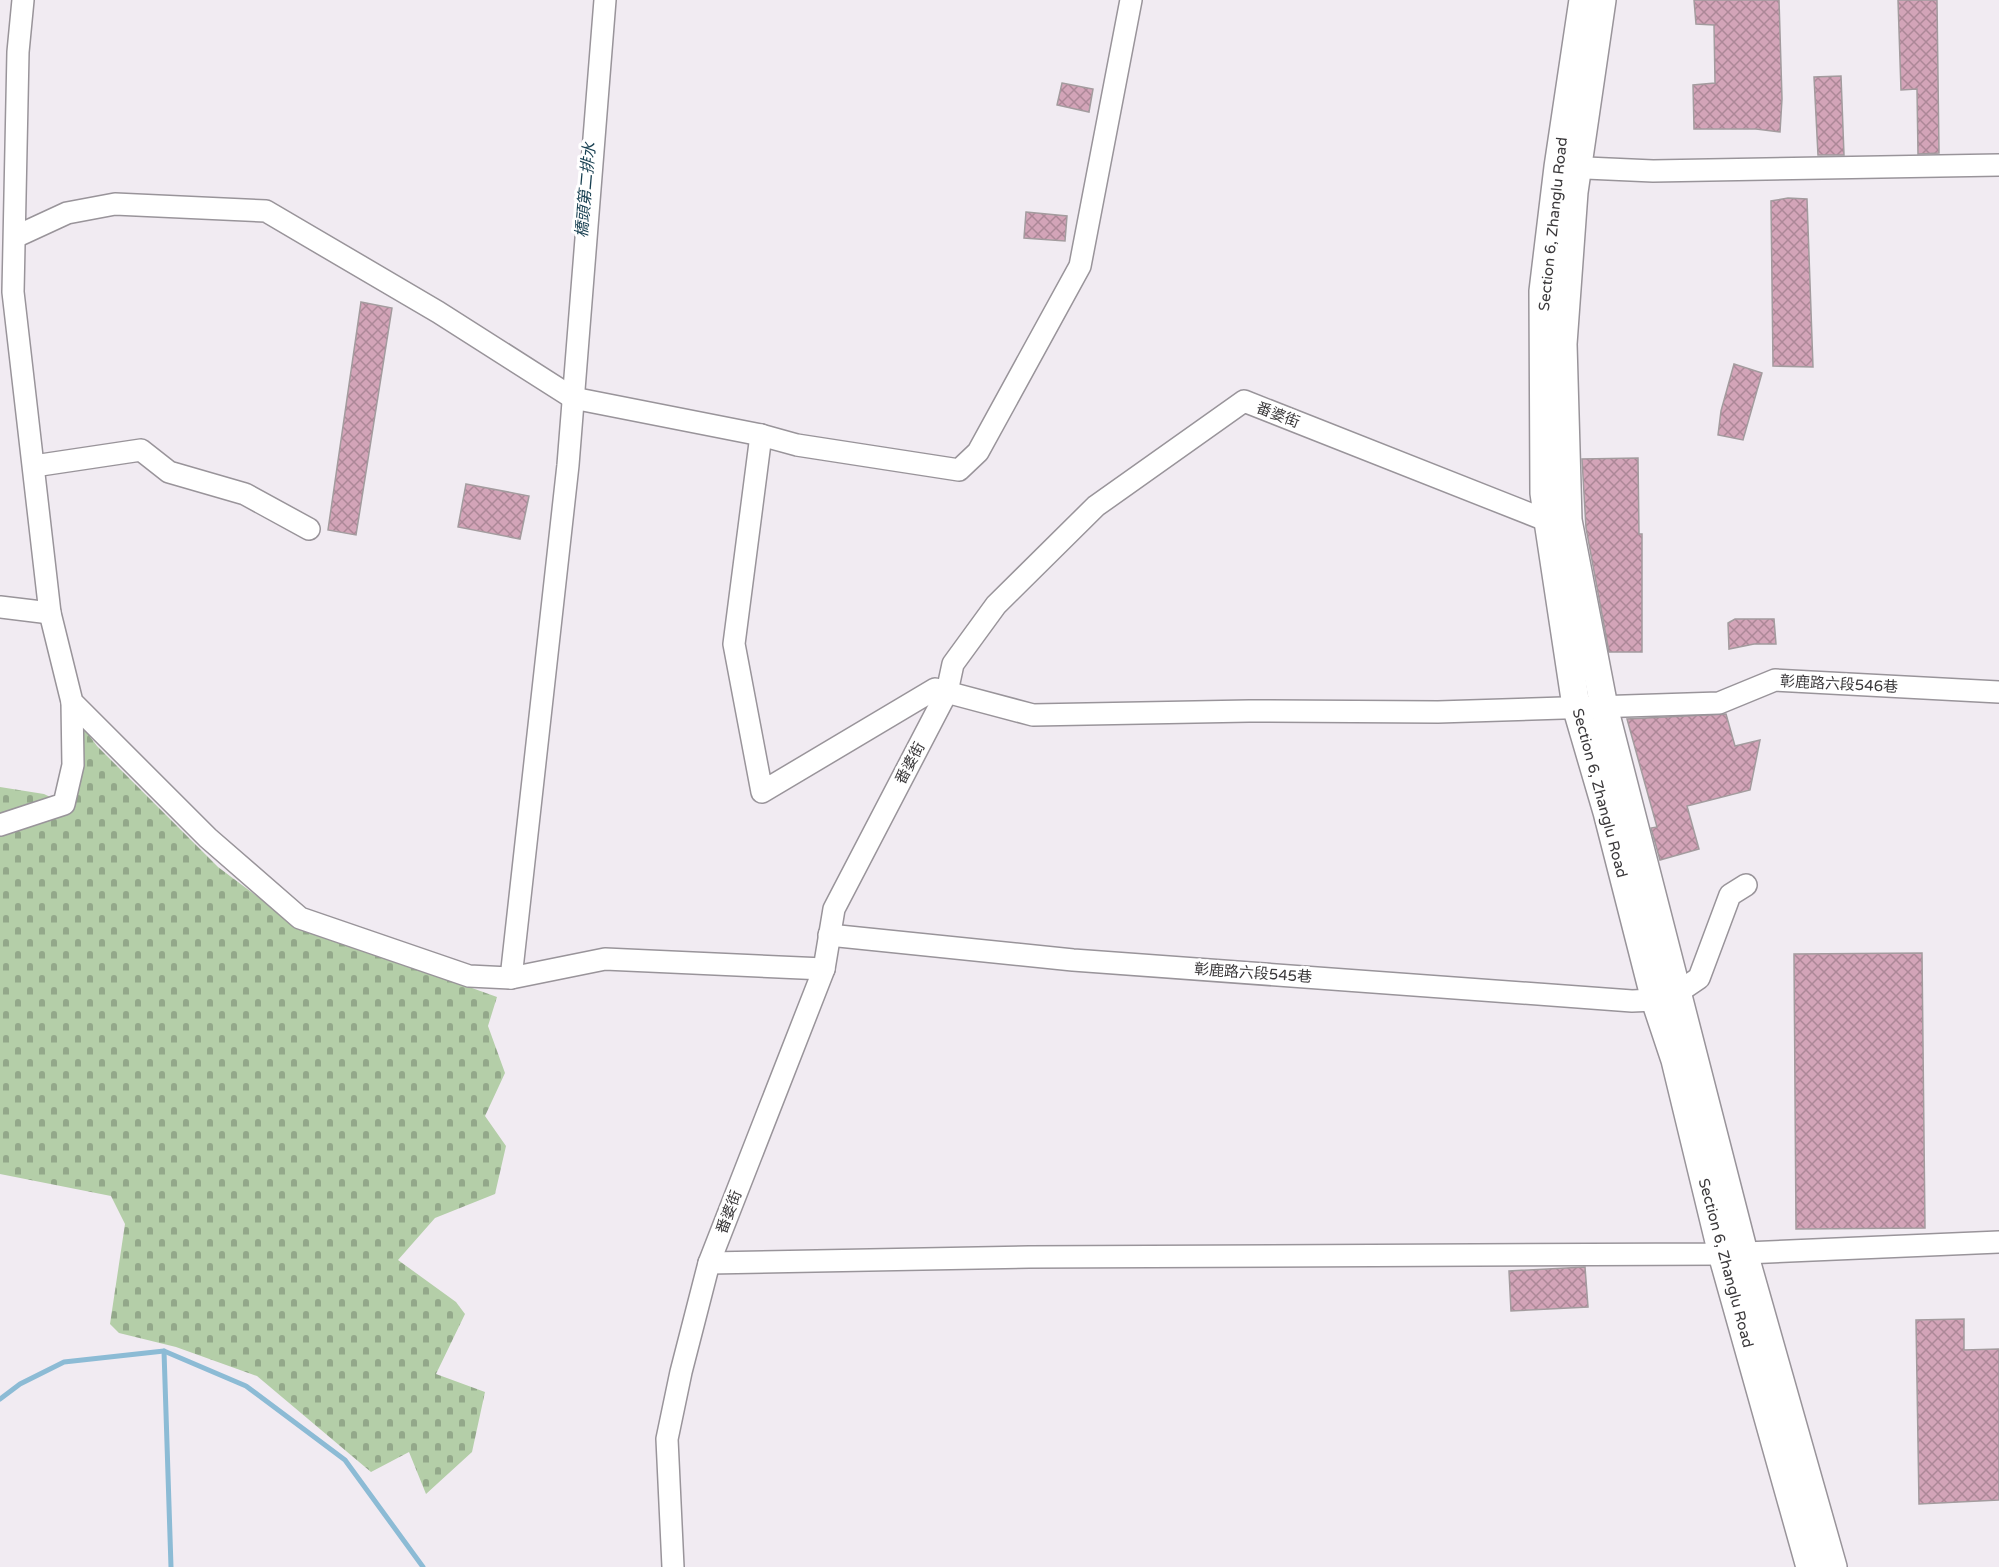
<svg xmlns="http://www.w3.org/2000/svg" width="1999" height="1567" font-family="'Varela Round','Noto Sans TC',sans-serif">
	<defs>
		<pattern id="cemetery-stones" width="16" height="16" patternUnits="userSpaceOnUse" patternTransform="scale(1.5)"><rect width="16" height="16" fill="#b4cea8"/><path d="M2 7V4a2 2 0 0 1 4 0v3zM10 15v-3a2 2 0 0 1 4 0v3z" fill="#93a88a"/></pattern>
		<pattern id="building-cross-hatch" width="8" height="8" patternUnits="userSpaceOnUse" patternTransform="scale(1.5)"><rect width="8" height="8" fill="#d3a4b8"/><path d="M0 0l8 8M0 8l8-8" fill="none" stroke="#ac8797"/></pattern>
	</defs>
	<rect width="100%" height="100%" fill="#f1ebf2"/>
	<polygon fill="url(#cemetery-stones)" points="79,722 97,746 218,867 294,924 497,997 488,1026 505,1073 485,1116 506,1146 495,1194 435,1218 398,1260 456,1302 465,1314 436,1374 485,1392 472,1452 426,1494 409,1452 371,1472 257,1376 176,1347 119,1333 110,1324 125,1224 111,1196 0,1174 0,787 44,794 67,805"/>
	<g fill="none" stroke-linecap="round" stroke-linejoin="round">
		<g stroke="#8cbbd5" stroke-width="5">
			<polyline points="164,1351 171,1567"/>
			<polyline points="0,1399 20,1384 64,1362 164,1351 246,1386 345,1460 423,1567"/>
		</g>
	</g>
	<g fill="url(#building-cross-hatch)" stroke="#a39b9e" stroke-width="1.5">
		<polygon points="1694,0 1779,0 1782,99 1780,132 1756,129 1694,129 1693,85 1715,83 1714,25 1696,24"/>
		<polygon points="1898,0 1937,0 1939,153 1918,154 1917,89 1901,90"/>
		<polygon points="1841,76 1844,155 1818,155 1814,77"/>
		<polygon points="1062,83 1093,89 1089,112 1057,105"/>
		<polygon points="1788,198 1807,199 1813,367 1773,366 1771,201"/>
		<polygon points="1026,212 1067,216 1065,241 1024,238"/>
		<polygon points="361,302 392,308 356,535 328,530"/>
		<polygon points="1734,364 1762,373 1743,440 1718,435 1721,411"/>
		<polygon points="1638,458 1639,534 1642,534 1642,652 1609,652 1586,528 1582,459"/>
		<polygon points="466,484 529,496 520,539 458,527"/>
		<polygon points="1735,619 1774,619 1776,644 1754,644 1729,649 1728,623"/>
		<polygon points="1726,714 1735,746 1760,740 1750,790 1687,806 1699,849 1660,860 1651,828 1657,827 1627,719"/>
		<polygon points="1922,953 1925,1228 1796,1229 1794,954"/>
		<polygon points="1585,1267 1588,1307 1511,1311 1509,1271"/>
		<polygon points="1964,1319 1964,1350 1999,1349 1999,1500 1919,1504 1916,1320"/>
	</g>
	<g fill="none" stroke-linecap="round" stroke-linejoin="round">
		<defs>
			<g id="minor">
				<polyline points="23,0 18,52 13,292 50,613 72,702 208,838 300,918 469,976 511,978 605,959 824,969"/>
				<polyline points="1564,167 1653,171 1999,165"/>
				<polyline points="15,237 67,213 115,204 266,211 438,312 573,398 761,435 797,445 959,470 978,452 1080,266 1131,0"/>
				<polyline points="761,435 734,644 762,792 935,689 1033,715 1249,711 1438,712 1719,703 1775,680 1999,692"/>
				<polyline points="34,466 141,450 169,472 245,494 309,529"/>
				<polyline points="0,607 50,613"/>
				<polyline points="0,825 64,804 73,765 72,702"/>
				<polyline points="829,935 1073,960 1632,1001 1655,1000 1677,993 1699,978 1730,895 1746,885"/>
				<polyline points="511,978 568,465 605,0"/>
				<polyline points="709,1263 1029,1257 1722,1254 1999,1242"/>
				<polyline points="673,1567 667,1439 681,1372 709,1263 824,969 834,909 947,692 953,664 996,605 1096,506 1244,401 1548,521 1559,521"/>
			</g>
			<g id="major">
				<polyline points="1583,0 1558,167 1543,291 1544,493 1548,521 1576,706 1607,812 1655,1000 1675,1060 1722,1254 1810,1567"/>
				<polyline points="1602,0 1574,192 1563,344 1568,520 1604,707 1744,1253 1833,1567"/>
			</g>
		</defs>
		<use href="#minor" stroke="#99949a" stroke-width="24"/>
		<use href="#major" stroke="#99949a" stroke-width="30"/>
		<use href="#minor" stroke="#fff" stroke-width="21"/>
		<use href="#major" stroke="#fff" stroke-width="27"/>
	</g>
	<g text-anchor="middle" stroke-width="6" stroke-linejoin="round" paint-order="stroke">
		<g font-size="15" fill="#3a383a" stroke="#fff">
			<text transform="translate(1553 224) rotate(-84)" y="5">Section 6, Zhanglu Road</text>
			<text transform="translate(1278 415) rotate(21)" y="5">番婆街</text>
			<text transform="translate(1839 684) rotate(3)" y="5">彰鹿路六段546巷</text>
			<text transform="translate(910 763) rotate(-62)" y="5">番婆街</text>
			<text transform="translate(1600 793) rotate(75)" y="5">Section 6, Zhanglu Road</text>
			<text transform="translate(1253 973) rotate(4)" y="5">彰鹿路六段545巷</text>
			<text transform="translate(729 1212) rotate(-69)" y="5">番婆街</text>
			<text transform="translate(1726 1263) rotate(75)" y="5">Section 6, Zhanglu Road</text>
		</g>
		<g font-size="16" font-style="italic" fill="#173f51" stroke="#fff">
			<text transform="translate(585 190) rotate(-85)" y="6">橋頭第二排水</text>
		</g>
	</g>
</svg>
